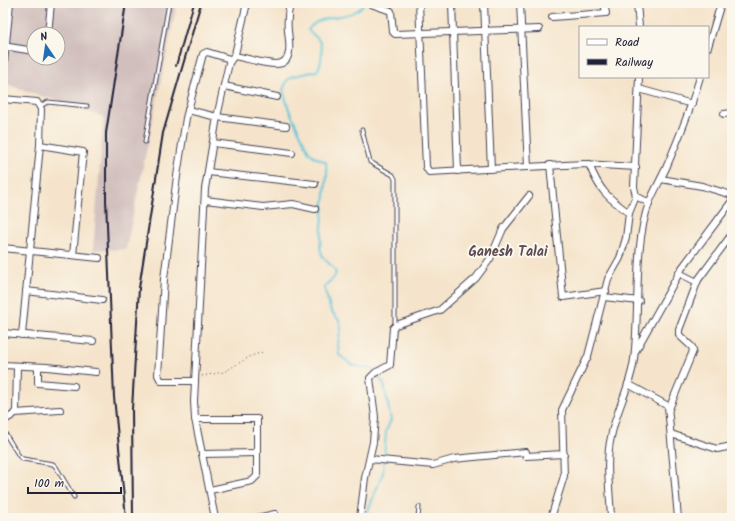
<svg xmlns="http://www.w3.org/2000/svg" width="735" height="521" font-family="Kalam,sans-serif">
	<rect width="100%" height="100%" fill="#fbf7ec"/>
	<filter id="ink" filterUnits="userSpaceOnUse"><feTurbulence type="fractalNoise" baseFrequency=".025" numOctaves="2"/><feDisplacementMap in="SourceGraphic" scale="8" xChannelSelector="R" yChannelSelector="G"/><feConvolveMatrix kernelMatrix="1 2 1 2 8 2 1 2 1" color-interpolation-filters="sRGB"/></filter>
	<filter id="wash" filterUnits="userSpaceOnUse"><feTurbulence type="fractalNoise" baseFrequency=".012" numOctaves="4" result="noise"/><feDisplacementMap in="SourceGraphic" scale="16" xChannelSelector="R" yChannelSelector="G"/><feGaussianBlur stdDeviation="0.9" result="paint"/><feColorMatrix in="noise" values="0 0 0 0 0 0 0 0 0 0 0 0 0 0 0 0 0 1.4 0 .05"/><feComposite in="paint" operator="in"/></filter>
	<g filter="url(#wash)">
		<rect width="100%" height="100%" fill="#f5e4cb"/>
		<path fill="#d1bfbd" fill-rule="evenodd" d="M7,3h170l-51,246 -33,1 11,-133 -101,-34v-50zM34,34h24v24h-24z"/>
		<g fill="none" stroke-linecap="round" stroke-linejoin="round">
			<g stroke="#5ec5db" stroke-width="2">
				<path d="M364,3c-10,19 -43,8 -56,27 3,5 7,5 10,9 6,9 4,24 -1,32l-23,5 -7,4 -4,10 6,20 20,42 6,5 11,5 1,11 -7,75c1,3 2,7 3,9 4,7 15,10 12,19 -2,5 -9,6 -11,12l7,23 8,9 2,8 -3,15 1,12 13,10 24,5"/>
				<polyline points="365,518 383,473 386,431 391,420 384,384 379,378 378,373"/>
			</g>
		</g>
	</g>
	<g filter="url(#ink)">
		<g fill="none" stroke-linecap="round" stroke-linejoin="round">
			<defs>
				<g id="lane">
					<polyline points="40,106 48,102 87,106"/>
					<polyline points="362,130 370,162 393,175 395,179 395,326"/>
					<polyline points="145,142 169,3"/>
					<polyline points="3,430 19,456 23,459 53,464 56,467 74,497"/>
					<polyline points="418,518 419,507"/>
				</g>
				<g id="street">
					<polyline points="368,3 391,11 393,32 395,34 539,29"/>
					<polyline points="419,3 426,167 429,172 584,164 636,167"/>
					<polyline points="452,3 458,171"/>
					<polyline points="484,3 491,169"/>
					<polyline points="520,3 528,167"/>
					<polyline points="637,3 639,27"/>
					<polyline points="552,17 606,13 604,3"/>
					<polyline points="48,34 51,3"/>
					<polyline points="3,46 34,51"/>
					<polyline points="708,47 721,3"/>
					<path d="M234,56c13,2 29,8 42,8 18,0 13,-23 12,-33 -1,-9 0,-19 2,-28"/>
					<polyline points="3,73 10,3"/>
					<polyline points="639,77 634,187 636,196 649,203"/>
					<polyline points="224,86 277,97"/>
					<polyline points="639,89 692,104"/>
					<polyline points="3,99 37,102 41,109 40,145 22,335"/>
					<polyline points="188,110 217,117 286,126"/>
					<polyline points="724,114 732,113"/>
					<polyline points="213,143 292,153"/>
					<polyline points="40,145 83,152 73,255"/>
					<path d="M589,164c10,26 18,33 40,49"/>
					<polyline points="550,165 563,297 606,291"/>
					<polyline points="208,172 315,184"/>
					<polyline points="661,179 702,186 732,195"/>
					<polyline points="205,200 263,207 293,204 315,209"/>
					<polyline points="3,248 99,258"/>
					<polyline points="679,273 697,282"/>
					<polyline points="26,291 102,300"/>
					<polyline points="604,297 639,301"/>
					<polyline points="3,333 93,341"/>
					<polyline points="636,350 682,268 732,201"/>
					<polyline points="3,365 47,367 96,372"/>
					<polyline points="38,367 38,383 74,386"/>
					<polyline points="195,381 161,381 158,375 164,279 177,176 186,118 203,54 207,52 230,59"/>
					<polyline points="628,384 668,406 678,518"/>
					<polyline points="669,409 693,351 692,347 679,335 679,330 698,280 732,234"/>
					<polyline points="15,413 60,410"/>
					<polyline points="195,419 257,419 257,476 252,481 210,490"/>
					<polyline points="3,421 13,415 16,411 17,367"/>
					<polyline points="671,434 717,449 732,446"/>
					<polyline points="202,454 257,453"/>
					<polyline points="526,456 564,454"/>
					<polyline points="370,459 433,465 454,459 526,452"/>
					<polyline points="215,518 195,419 194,401 205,189 217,117 229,63 235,54 247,3"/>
					<polyline points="257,518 275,514"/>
					<polyline points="360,518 365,478 373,442 375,417 370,378 375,373 390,365 393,328 396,325 440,310 476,278 490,259 503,229 529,196"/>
					<polyline points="551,518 564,476 562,410 588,356 608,279 620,258 626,238 629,213 636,196"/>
					<path d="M611,518c-1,-26 -6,-56 0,-81 5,-27 20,-51 23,-78 6,-48 -1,-112 15,-156 5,-12 12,-24 17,-35 13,-30 25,-60 34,-91"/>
				</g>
			</defs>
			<use href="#lane" stroke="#423f51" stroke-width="5"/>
			<use href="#street" stroke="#423f51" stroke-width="8"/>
			<polyline stroke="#423f51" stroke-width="1" stroke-dasharray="1 3" stroke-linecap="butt" points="202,376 224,372 251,356 263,352"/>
			<use href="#lane" stroke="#fff" stroke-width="3"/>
			<use href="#street" stroke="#fff" stroke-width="6"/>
			<g stroke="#22223b" stroke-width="2">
				<polyline points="176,66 194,3"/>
				<polyline points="126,518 114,397 106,200 106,133 126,3"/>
				<polyline points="133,518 132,409 139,288 163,133 201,3"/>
			</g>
		</g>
	</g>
	<g text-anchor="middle" stroke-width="4" stroke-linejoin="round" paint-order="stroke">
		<g font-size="14" font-weight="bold" fill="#5d4c55" stroke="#fbf7ec">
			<text x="508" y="256">Ganesh Talai</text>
		</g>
	</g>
	<rect width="735" height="521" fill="none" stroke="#fbf7ec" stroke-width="16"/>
	<rect x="579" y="26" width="130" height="52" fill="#fbf7ec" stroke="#a4a2a5"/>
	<rect x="587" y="39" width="20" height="6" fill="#ffffff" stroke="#a4a2a5"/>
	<text x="615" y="46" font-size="12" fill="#22223b">Road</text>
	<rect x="587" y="59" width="20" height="6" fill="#22223b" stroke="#a4a2a5"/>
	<text x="615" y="66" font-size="12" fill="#22223b">Railway</text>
	<g transform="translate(46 46) rotate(347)"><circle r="19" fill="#fbf7ec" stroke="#a4a2a5"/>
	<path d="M0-3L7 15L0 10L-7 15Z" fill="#1f6fb2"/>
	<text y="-6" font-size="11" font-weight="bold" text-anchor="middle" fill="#22223b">N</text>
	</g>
	<path d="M28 487v6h93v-6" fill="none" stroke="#22223b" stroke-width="2"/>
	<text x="34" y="487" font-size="12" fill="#22223b" stroke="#fbf7ec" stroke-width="3" paint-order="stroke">100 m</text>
</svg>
